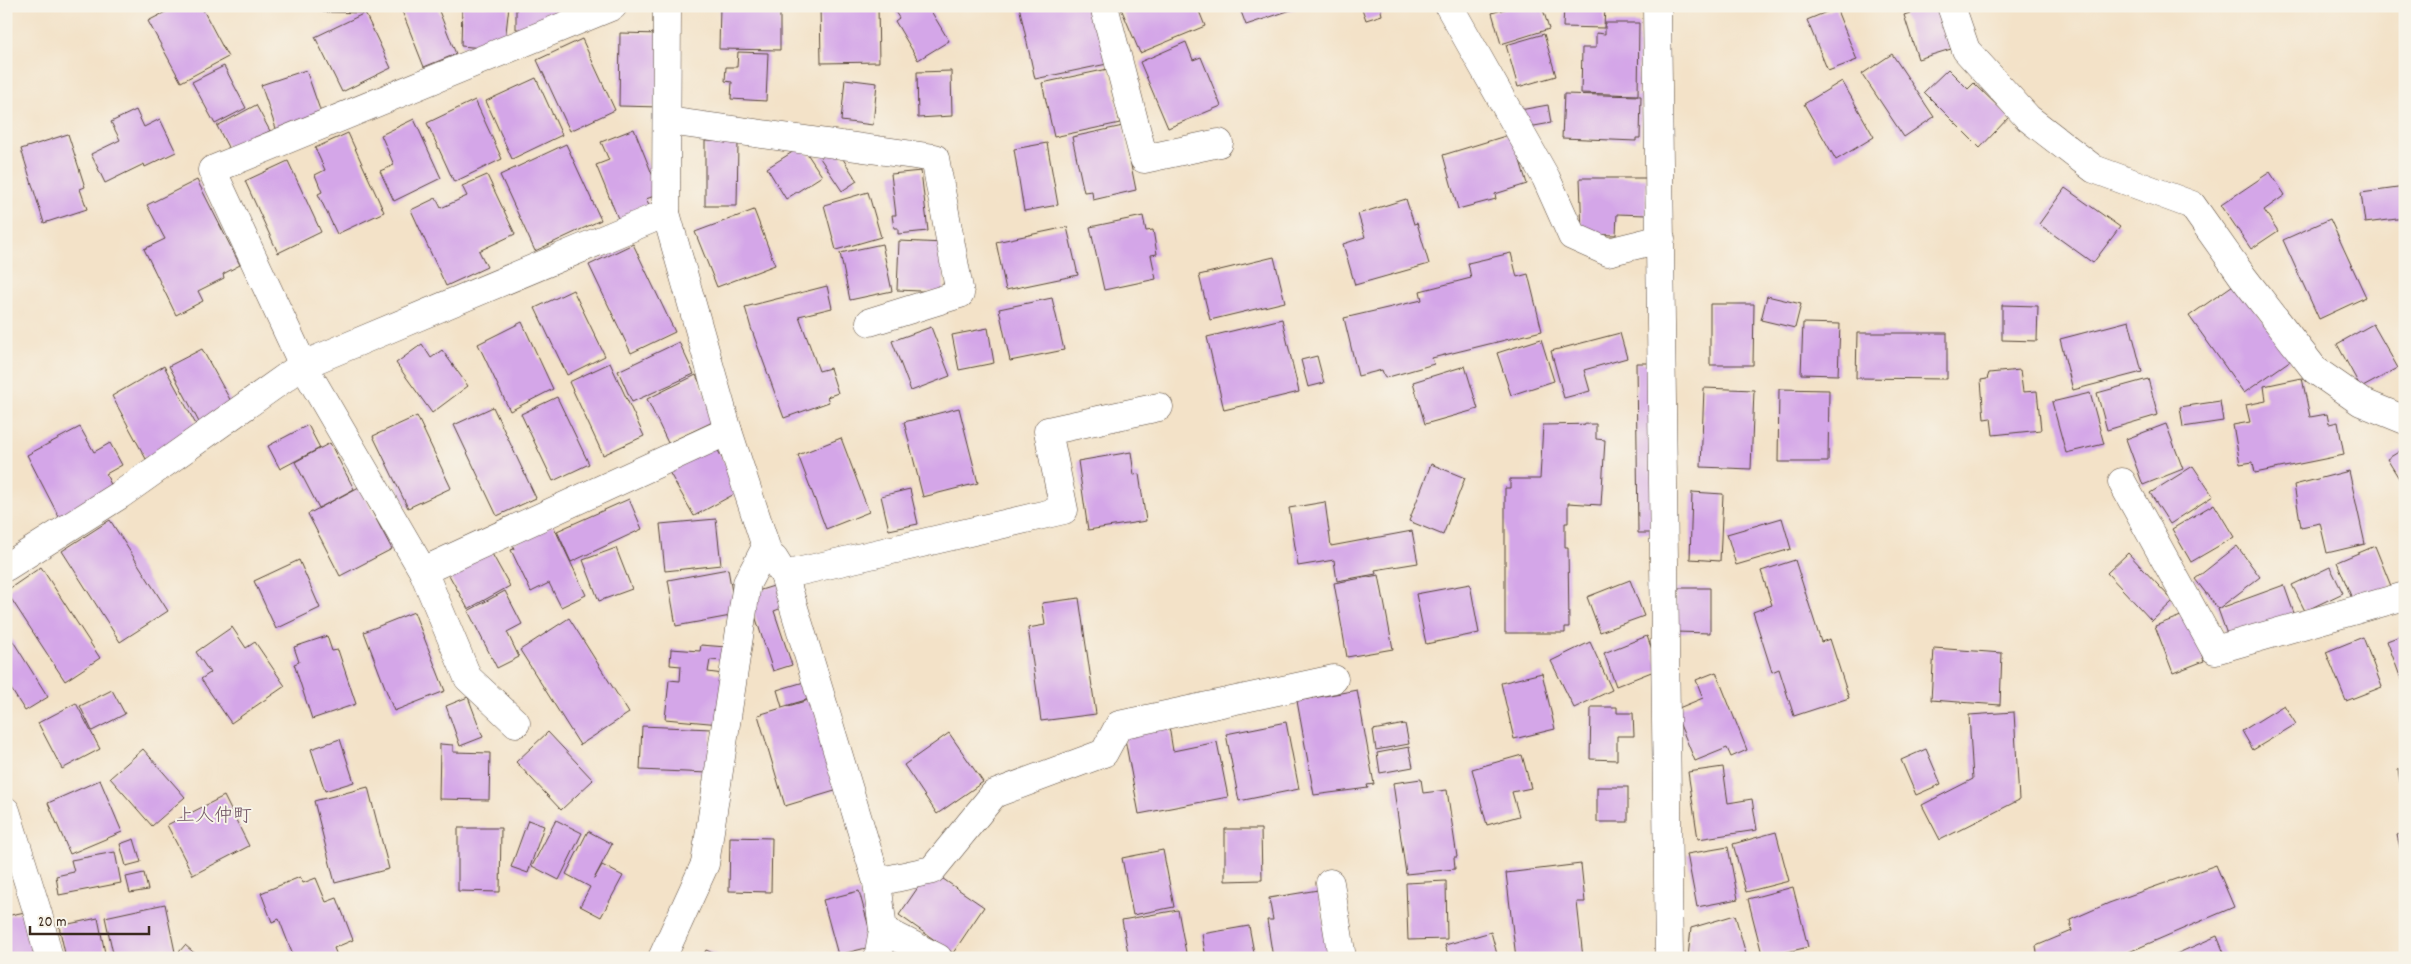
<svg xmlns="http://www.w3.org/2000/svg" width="2411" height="964" font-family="Dekko,'Klee One',sans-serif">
	<rect width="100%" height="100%" fill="#f7f3e8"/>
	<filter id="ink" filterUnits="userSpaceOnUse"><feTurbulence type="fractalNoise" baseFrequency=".02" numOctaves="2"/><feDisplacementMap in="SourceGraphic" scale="10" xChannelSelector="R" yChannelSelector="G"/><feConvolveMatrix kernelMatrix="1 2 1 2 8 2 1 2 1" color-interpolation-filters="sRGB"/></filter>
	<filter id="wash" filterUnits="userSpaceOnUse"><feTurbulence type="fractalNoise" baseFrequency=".0096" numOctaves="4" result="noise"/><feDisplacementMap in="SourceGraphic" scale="20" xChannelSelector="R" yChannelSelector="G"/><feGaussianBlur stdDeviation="1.12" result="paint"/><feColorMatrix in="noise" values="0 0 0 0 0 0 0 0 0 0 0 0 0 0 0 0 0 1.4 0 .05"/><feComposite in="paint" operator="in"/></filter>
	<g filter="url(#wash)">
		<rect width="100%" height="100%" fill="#f3e2c8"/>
		<g id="blocks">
			<g fill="#d4a6e8">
				<polygon points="177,6 201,6 228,57 181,82 148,21"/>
				<polygon points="323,6 365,6 365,13 391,68 342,92 315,37 365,13 323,12"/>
				<polygon points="400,6 437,6 456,54 424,67"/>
				<polygon points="462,6 509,6 504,50 461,46"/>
				<polygon points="516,6 561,7 560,20 545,30 516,29"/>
				<polygon points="720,6 780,6 780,50 719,49"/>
				<polygon points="820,6 878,6 879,62 821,63"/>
				<polygon points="898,6 928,6 949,41 918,60 895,21 899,18 894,10"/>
				<polygon points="1019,6 1095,6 1107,64 1035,79"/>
				<polygon points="1120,6 1197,6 1205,26 1140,53"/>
				<polygon points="1239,6 1300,6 1300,7 1246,25"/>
				<polygon points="1361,6 1380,6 1382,15 1366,20"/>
				<polygon points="1514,6 1542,6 1549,29 1501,44 1492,13"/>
				<polygon points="1564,6 1605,6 1604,28 1563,27"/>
				<polygon points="1930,6 1938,6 1951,49 1918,59 1904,15"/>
				<polygon points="1836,8 1857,60 1828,71 1807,20"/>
				<polygon points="1605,23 1639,23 1638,95 1581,93 1582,48 1596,48 1596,33 1605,34"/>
				<polygon points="620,33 662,34 661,107 619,106"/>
				<polygon points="1544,34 1556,76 1518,87 1506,45"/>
				<polygon points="582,39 615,110 570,131 537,60"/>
				<polygon points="1186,42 1193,60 1201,57 1221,106 1168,128 1140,62"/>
				<polygon points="738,52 768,53 766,101 731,99 732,82 725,81 726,67 737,67"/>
				<polygon points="1892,54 1934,117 1904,137 1862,74"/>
				<polygon points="224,66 246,108 215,124 192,82"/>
				<polygon points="1108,69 1120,123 1054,137 1042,83"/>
				<polygon points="1948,69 1968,89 1974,83 2009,117 1980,148 1924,92"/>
				<polygon points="306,70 325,124 280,140 261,85"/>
				<polygon points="951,71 952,116 918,118 917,72"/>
				<polygon points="536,78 562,135 512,159 486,101"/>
				<polygon points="845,79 877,83 873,125 841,121"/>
				<polygon points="1842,81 1874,137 1836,160 1804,104"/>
				<polygon points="1564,94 1641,96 1640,138 1636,138 1636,141 1562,138"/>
				<polygon points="475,100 502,159 454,182 427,123"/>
				<polygon points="256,105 270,131 230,151 217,126"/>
				<polygon points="1548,105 1551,123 1523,128 1520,110"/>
				<polygon points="136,110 144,127 160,119 176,152 145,167 144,164 105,183 91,154 120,140 111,122"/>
				<polygon points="414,119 441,178 394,201 380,171 394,165 381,135"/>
				<polygon points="1123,126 1136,190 1093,200 1092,191 1084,192 1072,137"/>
				<polygon points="634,129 660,194 646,199 650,208 619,221 596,165 609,160 601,142"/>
				<polygon points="348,133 384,212 337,234 318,194 322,192 315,175 325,170 315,148"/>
				<polygon points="68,134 85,187 80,189 87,209 44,223 21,149"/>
				<polygon points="1512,134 1527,184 1495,194 1496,199 1458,209 1443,155"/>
				<polygon points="705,141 738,142 737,206 705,206"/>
				<polygon points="1047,143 1058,205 1024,211 1014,149"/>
				<polygon points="566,144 601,220 535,251 500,175"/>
				<polygon points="802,146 822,176 786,199 767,168"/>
				<polygon points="836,148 857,181 842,191 820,158"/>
				<polygon points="288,161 321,232 278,253 245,181"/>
				<polygon points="921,171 928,231 898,234 898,228 894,228 892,215 896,215 891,174"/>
				<polygon points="2270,172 2285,195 2264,210 2278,231 2251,249 2221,205"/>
				<polygon points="487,175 515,234 479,251 487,267 446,286 411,210 436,198 441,208 467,196 462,186"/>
				<polygon points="1580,178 1646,178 1646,215 1617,214 1616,235 1582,234"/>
				<polygon points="197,180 240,265 223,274 224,278 198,291 203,301 176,315 144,249 165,239 147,205"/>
				<polygon points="2405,187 2405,218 2365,223 2361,193"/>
				<polygon points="2065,188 2120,227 2093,263 2039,224"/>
				<polygon points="868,192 881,237 836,250 824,205"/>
				<polygon points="1406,199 1414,224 1417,223 1429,264 1355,285 1343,244 1365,237 1358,214"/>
				<polygon points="754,210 775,265 717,287 695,232"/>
				<polygon points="1143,216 1146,231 1153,230 1157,254 1151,255 1156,279 1104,290 1090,227"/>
				<polygon points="2330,219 2366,297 2319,319 2283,240"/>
				<polygon points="1067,227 1078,275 1006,290 996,242"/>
				<polygon points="899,241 945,243 943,292 897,290"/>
				<polygon points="633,244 675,332 631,353 589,265"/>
				<polygon points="882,244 892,291 850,300 840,253"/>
				<polygon points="1511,253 1517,277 1528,274 1542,331 1432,358 1434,364 1385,378 1382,370 1358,376 1344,318 1422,300 1420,291 1471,278 1468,263"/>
				<polygon points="1274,257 1285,302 1210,320 1199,275"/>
				<polygon points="2236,283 2291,360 2244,393 2189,316"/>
				<polygon points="827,286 832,308 799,316 819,371 830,368 838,393 827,397 829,402 784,418 751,328 745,307"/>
				<polygon points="573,290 605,356 567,375 535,308"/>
				<polygon points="1767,296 1801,304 1795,328 1761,320"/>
				<polygon points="1052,298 1064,350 1010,361 999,309"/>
				<polygon points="1710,304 1754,304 1753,365 1710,365"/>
				<polygon points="2002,305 2038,306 2037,341 2002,340"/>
				<polygon points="1282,319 1299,392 1224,410 1207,337"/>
				<polygon points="2129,321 2142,372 2073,390 2060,339"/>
				<polygon points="522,322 553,389 510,411 478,344"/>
				<polygon points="1803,323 1840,324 1838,375 1801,374"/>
				<polygon points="2373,324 2398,368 2361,388 2337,344"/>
				<polygon points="931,327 950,376 911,391 892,341"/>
				<polygon points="988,328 994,363 959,370 952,335"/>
				<polygon points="1620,333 1627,358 1584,370 1590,391 1564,398 1551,351"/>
				<polygon points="1857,333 1947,333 1947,379 1856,378"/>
				<polygon points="1541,339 1554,381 1511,395 1497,353"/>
				<polygon points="679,342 694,374 632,402 618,371"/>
				<polygon points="422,344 431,358 442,350 468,386 432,413 396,363"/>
				<polygon points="202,349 233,405 200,424 169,366"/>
				<polygon points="1317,356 1324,383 1308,387 1301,360"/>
				<polygon points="610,363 644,436 603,455 569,382"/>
				<polygon points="1636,363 1654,363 1672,533 1638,533"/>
				<polygon points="164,366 199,430 146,459 112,396"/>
				<polygon points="1465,366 1478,409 1425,424 1413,382"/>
				<polygon points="2020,370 2023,392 2037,391 2041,430 1993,435 1991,418 1984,419 1981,380 1987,379 1989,373"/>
				<polygon points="696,375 717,420 668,443 647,399"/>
				<polygon points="2302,378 2310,417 2327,414 2329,424 2338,422 2344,455 2255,473 2253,462 2240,464 2233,425 2250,422 2246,405 2266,401 2264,386"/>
				<polygon points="2148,379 2158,415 2107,430 2097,393"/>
				<polygon points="1704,388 1754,390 1751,469 1701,467"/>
				<polygon points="1779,389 1829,390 1828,462 1778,462"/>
				<polygon points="2090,393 2104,444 2066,453 2052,402"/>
				<polygon points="557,397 589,464 553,481 521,414"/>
				<polygon points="2220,401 2223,421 2183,427 2180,407"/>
				<polygon points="493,407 536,498 497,516 454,425"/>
				<polygon points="959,408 978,483 923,497 904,422"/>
				<polygon points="417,416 451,488 408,508 373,436"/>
				<polygon points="1596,424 1596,439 1605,440 1601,505 1568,503 1568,523 1565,523 1565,547 1568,547 1569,627 1565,627 1565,633 1505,633 1505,488 1510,488 1510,479 1540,479 1543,425"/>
				<polygon points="2166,424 2183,469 2143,485 2126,439"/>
				<polygon points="308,425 320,448 280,469 268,446"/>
				<polygon points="80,427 94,452 110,443 122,465 106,474 113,489 59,517 27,455"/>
				<polygon points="841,438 869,512 826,529 798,455"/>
				<polygon points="330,443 354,489 319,508 295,462"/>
				<polygon points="715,445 740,491 694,516 668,470"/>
				<polygon points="2405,448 2405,488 2387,459"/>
				<polygon points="1131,452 1134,475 1139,474 1146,521 1088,530 1078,461"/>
				<polygon points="1431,464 1465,478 1443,535 1409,521"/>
				<polygon points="2193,466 2213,496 2170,524 2150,493"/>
				<polygon points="2349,471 2365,544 2327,553 2320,523 2301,527 2294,485"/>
				<polygon points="359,487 392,549 340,576 308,514"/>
				<polygon points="910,489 918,524 889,530 881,496"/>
				<polygon points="1692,492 1723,494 1720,561 1690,559"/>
				<polygon points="629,499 642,529 571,562 557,531"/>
				<polygon points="1325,502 1331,546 1412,531 1418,563 1375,570 1376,574 1337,581 1334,560 1298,566 1289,508"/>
				<polygon points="2214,504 2234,537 2191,562 2172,529"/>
				<polygon points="1782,518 1791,549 1736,565 1727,534"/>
				<polygon points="716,519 721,565 665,571 660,524"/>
				<polygon points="110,520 168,611 120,642 62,551"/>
				<polygon points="553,525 586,595 561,607 549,583 531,592 511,550 514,549 512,544"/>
				<polygon points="486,543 510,586 468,609 444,566"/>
				<polygon points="2237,546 2260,577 2218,609 2195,579"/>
				<polygon points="2375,546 2391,586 2353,601 2337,562"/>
				<polygon points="616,548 632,589 599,601 583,560"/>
				<polygon points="2128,553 2173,601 2152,621 2107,573"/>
				<polygon points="299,560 320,608 276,629 254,581"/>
				<polygon points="1795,560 1821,642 1830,639 1849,698 1794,716 1779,669 1772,672 1753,612 1772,605 1761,571"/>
				<polygon points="41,567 100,658 65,681 6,591"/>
				<polygon points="2330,567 2343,593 2305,611 2292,585"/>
				<polygon points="728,569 736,615 676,626 668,580"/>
				<polygon points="1379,575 1393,649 1347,657 1334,583"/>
				<polygon points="1630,580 1644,616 1600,632 1587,597"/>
				<polygon points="780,584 787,606 774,611 792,665 773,671 748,594"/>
				<polygon points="1470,584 1479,633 1426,644 1416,594"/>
				<polygon points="2284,585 2295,616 2229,640 2218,609"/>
				<polygon points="1676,588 1710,588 1710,633 1676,632"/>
				<polygon points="505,591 522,624 507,632 519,657 497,668 468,611"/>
				<polygon points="1079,598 1096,714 1041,721 1028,628 1045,625 1042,603"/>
				<polygon points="414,612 445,691 394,711 364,632"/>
				<polygon points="2186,614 2204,661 2173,673 2155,626"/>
				<polygon points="569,618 629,713 580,745 520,650"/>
				<polygon points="232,627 246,648 255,642 285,686 231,723 201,679 210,673 196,652"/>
				<polygon points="6,630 48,697 25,711 6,681"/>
				<polygon points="2405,634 2405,678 2401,679 2387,641"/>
				<polygon points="327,636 332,651 338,650 356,704 312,719 294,664 299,662 294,647"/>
				<polygon points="1647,636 1659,669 1616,686 1604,653"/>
				<polygon points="2363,637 2382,687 2346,701 2326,652"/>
				<polygon points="1590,642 1612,690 1574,708 1551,661"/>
				<polygon points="701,645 726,647 725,661 710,660 708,672 723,674 720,724 665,719 669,680 680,681 681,666 670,665 671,649 700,651"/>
				<polygon points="1934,648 2002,653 2000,705 1931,700"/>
				<polygon points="1716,672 1747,750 1731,757 1727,748 1695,761 1674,710 1703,698 1696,680"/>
				<polygon points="1542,673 1555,729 1514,739 1501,683"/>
				<polygon points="804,682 809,699 782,707 777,690"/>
				<polygon points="112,690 125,714 92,731 80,706"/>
				<polygon points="1357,690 1374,784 1367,785 1368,788 1314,795 1297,701"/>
				<polygon points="468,697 483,737 460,746 446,706"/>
				<polygon points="812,699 838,790 785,806 758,715"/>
				<polygon points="76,703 100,749 62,769 38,723"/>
				<polygon points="2284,705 2296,724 2253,750 2242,731"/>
				<polygon points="1591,707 1617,707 1617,713 1633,713 1634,736 1617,736 1617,760 1590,759"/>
				<polygon points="2014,712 2019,800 1940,840 1922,805 1973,779 1969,715"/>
				<polygon points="1286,722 1299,789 1239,801 1226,734"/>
				<polygon points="1405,724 1409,744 1376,750 1373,730"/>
				<polygon points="642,726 711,729 708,773 640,770"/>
				<polygon points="1169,726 1173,751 1217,742 1228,797 1139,814 1124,734"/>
				<polygon points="548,732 593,780 561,810 516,762"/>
				<polygon points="949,733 983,782 937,814 904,765"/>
				<polygon points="340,739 354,782 325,791 311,749"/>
				<polygon points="440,744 453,745 453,752 490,753 489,800 439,799"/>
				<polygon points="1409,747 1413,767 1380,773 1377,753"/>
				<polygon points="143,749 185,797 152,826 110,778"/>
				<polygon points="1926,749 1941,784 1916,795 1901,760"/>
				<polygon points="1522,755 1531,788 1512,792 1519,816 1487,825 1472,769"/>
				<polygon points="1723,767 1728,803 1752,799 1757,830 1698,839 1688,772"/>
				<polygon points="2405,769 2405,802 2404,803 2398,770"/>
				<polygon points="1421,779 1423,793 1447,790 1457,857 1454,857 1455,869 1406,874 1393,783"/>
				<polygon points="100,780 122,832 70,854 48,803"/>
				<polygon points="368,787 389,869 335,883 314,801"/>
				<rect x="1597" y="787" width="31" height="35"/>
				<polygon points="224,796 249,846 193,875 167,825"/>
				<polygon points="528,820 544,826 528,873 511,867"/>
				<polygon points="556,820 582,833 559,880 532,866"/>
				<polygon points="458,828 501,828 500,892 458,891"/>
				<polygon points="1225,829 1261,829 1262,880 1225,881"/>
				<polygon points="588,831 612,844 594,879 602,865 623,876 601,917 580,906 590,887 566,874"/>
				<polygon points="1776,832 1789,881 1746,892 1733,844"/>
				<polygon points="2405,833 2405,864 2404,864 2397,835"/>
				<polygon points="730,837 772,838 771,892 729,891"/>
				<polygon points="134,839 141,862 126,866 120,844"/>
				<polygon points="1728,847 1738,899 1697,907 1687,854"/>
				<polygon points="1163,850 1174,907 1133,915 1122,858"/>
				<polygon points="115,852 121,883 59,895 56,876 74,872 71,860"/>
				<polygon points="1581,864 1585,902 1577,902 1583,958 1516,958 1506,873"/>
				<polygon points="2216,865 2234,907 2115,958 2038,958 2036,946 2072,931 2070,920 2109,903"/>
				<polygon points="930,870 984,907 953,953 899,915"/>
				<polygon points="144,873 148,890 130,893 126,877"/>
				<polygon points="300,877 303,883 316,878 326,902 337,898 353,940 334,948 338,958 294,958 279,919 272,922 261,893"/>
				<polygon points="1446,881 1447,939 1408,940 1406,883"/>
				<polygon points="1793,887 1808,947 1763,958 1748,899"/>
				<polygon points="1318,890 1330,958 1273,958 1267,920 1273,920 1269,898"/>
				<polygon points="859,891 874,946 838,955 823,900"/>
				<polygon points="165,904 175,952 146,958 114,958 105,917"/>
				<polygon points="1178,910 1187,958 1129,958 1122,920"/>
				<polygon points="25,912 36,958 6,958 6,916"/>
				<polygon points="1735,915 1747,958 1688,958 1691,928"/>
				<polygon points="98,918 106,958 66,958 59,926"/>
				<polygon points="1249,926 1255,958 1206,958 1202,934"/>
				<polygon points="1491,932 1498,958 1449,958 1445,945"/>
				<polygon points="2217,936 2226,958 2167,958"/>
				<polygon points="185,945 200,958 174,958"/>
				<polygon points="706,950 724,958 702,958"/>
			</g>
		</g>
	</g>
	<g filter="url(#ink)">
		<use href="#blocks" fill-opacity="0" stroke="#574638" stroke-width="1"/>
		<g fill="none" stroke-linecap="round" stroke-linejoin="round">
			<defs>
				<g id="minor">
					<polyline points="613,6 212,170 303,365 423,571 728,431"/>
					<polyline points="1104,6 1144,159 1219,143"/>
					<polyline points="1449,6 1546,178 1572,236 1608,252 1661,239"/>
					<polyline points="1657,6 1669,958"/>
					<polyline points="1951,6 1966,50 2028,118 2094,169 2192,205 2243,277 2315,370 2361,402 2405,420"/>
					<polyline points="668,121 935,158 960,294 870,322"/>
					<polyline points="2122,482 2215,650 2405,596"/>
					<polyline points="774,559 784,575 877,882 883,930 878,958"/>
					<polyline points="6,567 120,495 303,365 666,213"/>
					<polyline points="423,571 468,678 516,723"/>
					<polyline points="784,575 1064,510 1048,431 1159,407"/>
					<polyline points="6,811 38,914 49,958"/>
					<polyline points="877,882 932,870 994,794 1104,753 1119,725 1334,679"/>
					<polyline points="1330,883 1342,958"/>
					<polyline points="883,930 938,958"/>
					<polyline points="662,958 705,864 747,583 766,547 728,431 666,213 667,6"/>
				</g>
			</defs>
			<use href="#minor" stroke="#574638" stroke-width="29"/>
			<use href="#minor" stroke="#fff" stroke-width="28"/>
		</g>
	</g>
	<g text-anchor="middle" stroke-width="4" stroke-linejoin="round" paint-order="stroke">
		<g font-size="19" fill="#715565" stroke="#f7f3e8">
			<text x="214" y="821">上人仲町</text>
		</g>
	</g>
	<rect width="2411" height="964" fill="none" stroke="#f7f3e8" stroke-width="25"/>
	<path d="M30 926v8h119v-8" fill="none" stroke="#3b2a1e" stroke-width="2.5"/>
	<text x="38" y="926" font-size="15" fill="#3b2a1e" stroke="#f7f3e8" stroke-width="4" paint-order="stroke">20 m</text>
</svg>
